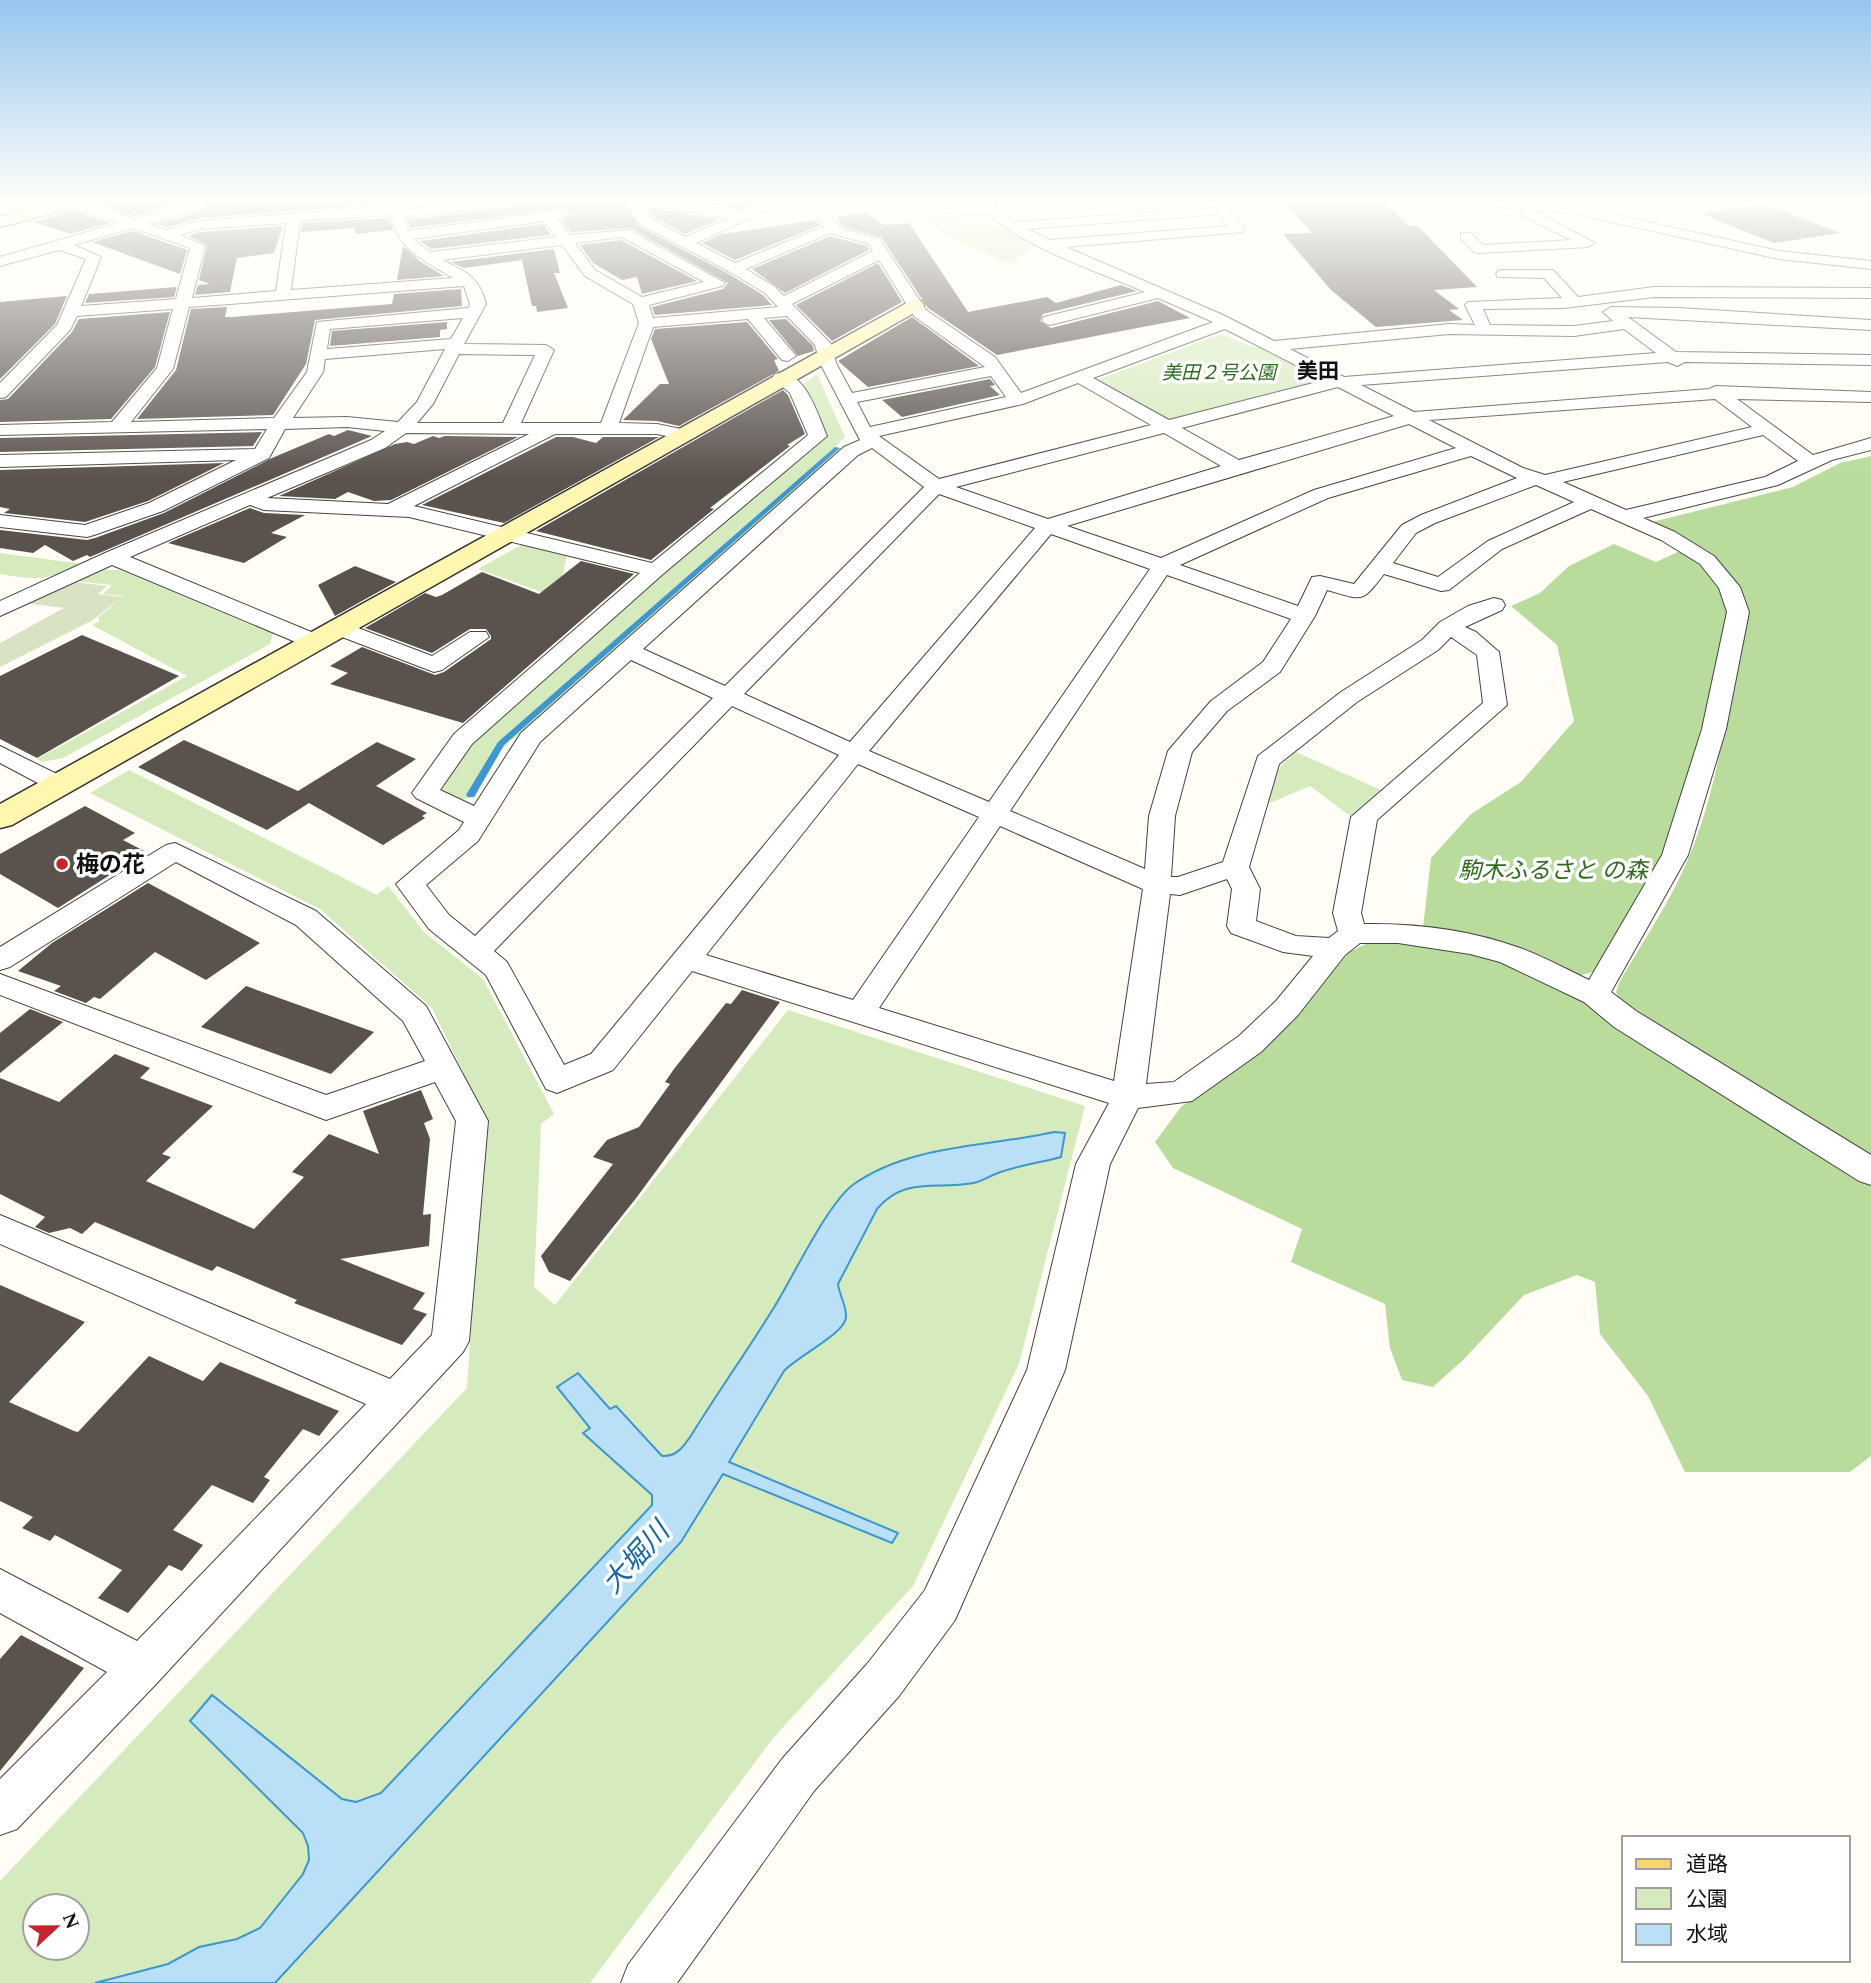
<svg xmlns="http://www.w3.org/2000/svg" width="1871" height="1983" font-family="Spectral,'Noto Sans JP',serif">
	<rect width="100%" height="100%" fill="#fffdf5"/>
	<g fill="#d5ebbd" fill-rule="evenodd">
		<polygon points="912,211 1005,228 1036,245 1010,264 960,242"/>
		<path d="M1219,335c15,0 28,15 43,12l60,30 1,4 -151,39 -11,-1 -64,-39z"/>
		<polygon points="817,374 845,437 835,447 842,448 504,747 475,797 460,800 445,794 440,785 470,741 825,434 804,384"/>
		<polygon points="523,544 567,555 558,598 478,569"/>
		<path d="M0,553l83,11c-39,16 -41,17 -83,10z"/>
		<polygon points="101,570 120,570 273,634 270,644 63,758 42,762 37,759 187,676 92,625 100,621 98,618 123,596 103,594 112,585 76,581"/>
		<polygon points="1296,752 1381,790 1350,816 1310,786 1265,805 1280,767"/>
		<path d="M129,770l248,125 11,-9 36,46 59,47 71,135 -13,10 -7,163 21,18 233,-295 297,96 -66,258 -106,222 -139,151 -184,246h-315l406,-441 42,-69 169,70 6,-10 -169,-70 55,-92c12,-14 62,-38 62,-54 1,-9 -6,-23 -8,-33l39,-75c29,-35 69,-18 107,-29l70,-48 -111,19 -35,9 -34,14 -102,136 -80,124c-8,12 -15,22 -30,22l-46,-50 -6,3 -32,-36 -21,13 33,42 -7,6 69,61v10l-271,288 -26,9 -13,-3 -131,-104 -21,26 113,112 5,13 1,14 -6,14 -43,54 -11,7 -50,12 -31,17 -73,19h-95v-102l467,-493 18,-270 -53,-110 -112,-99 -230,-116zM35,1906h42v42h-42z"/>
	</g>
	<g fill="#b9dc9c">
		<path d="M1871,456v706l-250,-158 -5,-12 3,-9c19,-34 42,-67 59,-102 44,-88 52,-191 64,-287l-18,-26 -76,-45 145,-36 47,-24z"/>
		<polygon points="1614,544 1656,562 1682,550 1704,565 1718,581 1729,606 1726,629 1695,760 1668,851 1596,971 1578,976 1423,928 1431,858 1471,814 1521,782 1574,721 1557,645 1511,606 1540,593 1569,566"/>
		<polygon points="1413,940 1471,949 1571,991 1871,1183 1871,1456 1850,1472 1685,1472 1648,1396 1600,1334 1595,1282 1577,1275 1524,1295 1463,1360 1433,1387 1402,1380 1390,1348 1385,1304 1291,1262 1302,1229 1173,1168 1155,1142 1181,1107 1245,1060 1296,1016 1349,952 1368,943"/>
	</g>
	<polygon fill="#d9e3c4" points="74,582 107,586 98,594 122,597 93,620 0,667 0,643 64,608 24,603"/>
	<path fill="#b9e0f7" stroke="#3f96cf" stroke-width="2" d="M1054,1132l11,1 -4,24c-22,6 -47,9 -68,18 -7,3 -13,7 -20,8 -37,7 -68,-7 -96,26l-39,75c1,10 9,23 8,33 0,16 -50,40 -62,54l-55,91 169,71 -6,10 -169,-69 -42,68 -406,441h-180l73,-19 31,-17 38,-8 23,-11 43,-54 6,-14 -1,-14 -5,-13 -113,-112 22,-26 130,104 14,3 25,-9 271,-288v-10l-69,-62 7,-5 -33,-41 21,-14 32,36 6,-3 46,50c15,1 22,-10 30,-22 26,-42 55,-83 81,-125 19,-30 55,-107 81,-125 57,-40 135,-37 200,-52z"/>
	<g fill="none" stroke-linecap="round" stroke-linejoin="round">
		<polygon fill="#3f96cf" fill-rule="evenodd" points="835,447 840,448 504,745 474,797 468,797 466,795 498,742"/>
	</g>
	<g fill="#5a524d">
		<polygon points="113,200 187,200 134,216 99,204"/>
		<polygon points="206,200 390,200 390,204 200,218 167,227 157,224 201,212"/>
		<polygon points="522,200 623,200 640,227 729,274 763,295 772,305 655,315 652,307 723,289 728,283 630,228 571,232 561,220 573,213 564,208 410,228 408,220 513,207"/>
		<polygon points="686,200 766,200 742,210"/>
		<polygon points="1376,201 1384,202 1409,226 1418,226 1477,287 1434,290 1459,309 1449,310 1463,320 1376,327 1331,290 1283,234 1312,233 1286,204"/>
		<polygon points="1766,204 1840,233 1774,243 1702,214"/>
		<polygon points="646,207 719,220 685,234 653,217"/>
		<polygon points="74,211 110,223 70,234 34,222"/>
		<polygon points="866,212 884,225 909,223 968,312 1047,297 1056,303 1121,285 1137,291 1043,314 1040,321 1051,328 1158,301 1190,318 997,355 928,308 881,237 843,227 836,217"/>
		<polygon points="389,218 393,230 356,234 354,228 301,232 302,223"/>
		<polygon points="817,220 821,225 735,260 702,243 722,234"/>
		<polygon points="544,224 551,235 431,249 420,241"/>
		<polygon points="283,226 274,253 237,258 230,292 195,295 198,285 210,284 199,280 207,245 188,236 201,232"/>
		<polygon points="133,231 187,250 180,274 92,242"/>
		<polygon points="830,236 867,246 869,250 785,293 752,269"/>
		<polygon points="621,240 697,281 642,294 637,277 622,280 593,263 580,245"/>
		<polygon points="403,246 421,262 444,276 397,280"/>
		<polygon points="554,249 560,273 554,273 568,308 537,312 536,306 532,306 522,260 464,268 451,262"/>
		<polygon points="878,263 902,302 832,341 796,305"/>
		<polygon points="177,287 174,297 85,303 89,294"/>
		<polygon points="461,289 462,306 315,320 306,364 273,415 137,419 176,370 191,309 227,307 225,317 232,317 392,304 394,294"/>
		<polygon points="67,296 55,324 0,379 0,302"/>
		<polygon points="170,312 155,367 111,419 0,422 0,400 8,399 72,332 79,319"/>
		<polygon points="912,317 979,366 868,387 838,361"/>
		<polygon points="786,319 813,346 814,351 798,356 769,320"/>
		<polygon points="447,322 447,329 440,330 440,337 330,346 332,331"/>
		<polygon points="747,322 778,359 774,360 779,371 679,426 657,421 623,420 660,384 669,384 651,339 655,329"/>
		<polygon points="990,379 995,385 990,386 1000,395 902,417 882,400"/>
		<polygon points="783,390 788,395 805,434 787,445 790,446 710,508 714,509 651,560 536,531"/>
		<polygon points="348,430 372,436 90,557 87,555 73,561 45,545 33,553 0,548 0,530 87,540 95,538 164,513 272,458 329,434 334,436"/>
		<polygon points="262,432 253,446 0,452 0,438"/>
		<polygon points="433,436 439,438 445,436 518,437 391,500 374,501 348,492 335,499 279,496 395,444 407,442 414,444"/>
		<polygon points="556,437 573,437 596,443 603,437 659,437 504,523 422,505"/>
		<polygon points="224,463 148,501 85,522 4,513 10,509 0,507 0,470"/>
		<polygon points="250,508 264,513 305,515 271,533 287,537 244,563 168,543"/>
		<polygon points="581,561 634,574 463,723 330,684 348,673 330,666 362,647 435,675 444,672 491,639 491,636 486,629 470,629 432,653 365,628 425,593 436,597 442,595 482,572 539,594"/>
		<polygon points="355,566 396,582 335,616 318,585"/>
		<polygon points="82,635 179,676 37,758 0,739 0,676"/>
		<polygon points="184,740 298,791 377,742 416,759 376,786 427,813 422,816 425,818 383,845 309,803 267,830 138,767"/>
		<polygon points="85,806 135,833 123,840 146,852 58,908 0,874 0,854"/>
		<polygon points="148,883 260,943 206,980 155,952 100,999 94,997 86,1003 54,991 61,986 18,971 52,943"/>
		<polygon points="246,986 374,1032 331,1074 201,1027"/>
		<polygon points="742,990 780,1002 637,1197 570,1281 549,1272 541,1256 613,1164 593,1157 607,1140 639,1127 670,1084 665,1082 674,1069 726,1003 731,1004"/>
		<polygon points="30,1009 63,1022 0,1073 0,1033"/>
		<polygon points="115,1054 150,1068 140,1078 213,1106 162,1154 171,1157 146,1181 254,1229 304,1177 292,1172 329,1134 379,1154 363,1111 421,1090 433,1119 424,1123 430,1139 423,1215 431,1214 429,1246 340,1259 425,1293 413,1309 427,1314 402,1345 294,1303 297,1300 217,1266 212,1271 207,1269 95,1222 82,1234 70,1228 49,1233 35,1227 45,1217 0,1194 0,1078 59,1102"/>
		<polygon points="0,1285 85,1322 9,1402 74,1431 78,1432 149,1356 203,1381 220,1362 339,1411 319,1436 303,1429 264,1477 270,1480 253,1503 212,1485 173,1530 203,1545 182,1571 169,1565 128,1613 98,1598 122,1570 55,1535 50,1541 22,1528 33,1517 0,1501"/>
		<polygon points="21,1635 84,1668 0,1771 0,1659"/>
	</g>
	<g fill="none" stroke-linecap="round" stroke-linejoin="round">
		<defs>
			<g id="street">
				<path d="M69,200h10l55,19 55,-16 1,-3h14l-4,9 -52,15 19,6 33,-9 193,-15v-6h14l-1,10 74,-10h39l-6,4 -108,14 3,13 155,-21 7,4 -13,5 13,16 59,-5 96,53 -3,3 -73,19 4,13 125,-11 -13,-14 -35,-21 -89,-47 -16,-25h13l13,19 34,18 43,-18 -82,-15 -6,-4h30l72,13 31,-13h18l-95,43 39,20 90,-37 -18,-26h13l21,29 38,9 47,72 69,47 26,36 192,-71 -55,-24 -108,27 -6,-2 -2,-3 2,-3 101,-25c-51,-22 -115,-42 -157,-78 -18,1 -55,1 -65,-14l60,6 -3,-6h14l3,8 16,14 215,-15 17,22 -2,3 -177,15 157,68 51,26 175,-17 26,1 -10,-20 3,-3 94,-4 -18,-20 -46,-1 -2,-3 2,-3 5,-1h50l25,27 76,-10 217,1v10l-217,-1 -90,11 -81,1 7,16 84,1 39,-5 -10,-9 8,-5 68,1 192,12v10l-243,-13 48,35 195,3v10l-186,-3 -8,4 -9,-4 -307,23 53,27 295,-23 7,-3 155,6v10l-134,-3 76,56 58,-17v12l-39,10 -54,25 -135,33 32,14 39,24 26,31 9,25 -23,117 -38,126 -77,137 25,19 235,144v30l-12,-4 -245,-154 -30,-25 -84,-40 -30,-8 -72,-11h-38l-15,12 -47,60 -37,37 -69,49 -54,7 -28,56 -45,206 -110,250 -56,76 -85,95 -137,192h-56l7,-18 154,-206 85,-95 58,-74 102,-220 49,-206 33,-61 -417,-132 -79,99 -56,23 -11,-4 -60,-114 -57,-46 -33,-45 63,-54 5,-8 -48,-24 -4,-5 42,-59 186,-161 -231,-56 -145,-7 -14,-5 -120,52 191,79 3,5 -3,5h-16l-193,-81 -112,51v-15l105,-48 266,-113 14,-9 -38,-4 -62,2 -16,29 -106,53 -69,24 -7,2 -87,-10v-12l85,10 64,-22 87,-43 -236,7v-12l255,-6 12,-20 -267,6v-10l112,-3 45,-54 16,-59 -96,7 -7,14 -64,67 -6,1v-15l57,-58 29,-66 -27,-9 -59,16v-9l119,-34 -50,-17zM1219,214l9,12 -178,14 -23,-11zM391,215c6,35 34,46 62,63l-162,12 9,-69zM545,221l11,16 -126,15 -17,-13zM286,223l-10,68 -84,7 13,-52 -25,-11 21,-6zM133,228l57,20 -14,51 -95,7 20,-49 -27,-12zM830,233l39,11 4,7 -89,45 -9,-9 -29,-18zM622,237l82,45 -62,15 -47,-27 -20,-27zM562,245l23,31 48,28 6,19 -38,100h-80l33,-73 -8,-5 -82,-1 22,-40c-7,-28 -20,-32 -44,-44zM879,260l35,56 71,51 -133,26 -16,-30 -5,-19 -39,-40zM464,286l6,18 -2,4 -151,14 -10,50 -33,46 -143,4 42,-53 16,-62zM787,316l28,29 5,18 40,77 -16,7 -323,286 -47,73 -34,-16 32,-46 191,-170 164,-138c-9,-20 -22,-69 -52,-62l-3,4 18,15 18,42 -156,128 -238,-57 141,-72h102l23,5 6,-1 3,-4 -3,-4 -29,-6 -38,-1 34,-96 95,-8 34,41 6,1 8,-5 -32,-38zM463,318l-12,21 -124,10 3,-20zM1225,329l100,51 -156,40 -76,-42zM1624,329l32,24 -312,24 -54,-28 159,-15 125,2zM445,349l-28,53 -19,20 -51,-5 -54,1 30,-46 2,-13zM459,354l76,1 -32,68h-86l16,-19zM991,376l15,21 -136,30 -13,-25zM1078,383l73,42 -212,54 -60,-43 144,-32zM1338,387l56,29 -155,44 -57,-32zM1715,399l37,28 -207,48 -22,-7 -94,-48zM1409,424l47,24 -142,42 -153,68 -94,-32zM406,433l123,1 -141,70 -121,-6 118,-50zM1164,433l57,33 -173,53 -92,-32zM1763,435l35,26 -33,16 -139,33 -63,-28zM872,448l52,39 -199,199 -82,-37 215,-194zM1471,456l46,22 -96,37 -19,10 -48,59 -34,-8 -8,1 -14,29 -118,-41 148,-67zM1536,485l38,17 -86,39 -50,36 -45,-14 23,-30 19,-10zM939,494l96,34 -185,214 -106,-48zM1591,509l70,31 39,24 19,24 8,24 -25,117 -40,126 -73,125c-23,-11 -46,-24 -69,-32 -49,-18 -104,-25 -156,-24l-3,-11 16,-93 130,-115 -8,-53 -23,-20 -11,-5 37,-17 3,-5 -3,-5 -8,-2 -26,8 -28,16 -18,18 -81,52 -83,64 -35,106 -45,15h-7l4,-61 17,-64 35,-41 53,-39 35,-56 12,-26c36,10 34,14 57,-16l57,17 8,-1 53,-41zM1051,534l99,35 -161,233 -120,-51zM1167,575l124,44 -28,43 -52,39 -43,50 -19,65 -4,53 -135,-58zM1451,637l26,18 6,48 -132,114 -18,96 5,18 -9,7 -33,-2 -40,-15 4,-32 -11,-22 30,-103 78,-62 81,-52zM631,660l82,38 -238,238 -26,-21 -23,-30 52,-44 62,-99zM732,706l107,49 -248,299 -27,11 -57,-103 -13,-11zM858,764l121,53 -126,183 -147,-45zM1000,826l143,63 -29,192 -235,-73zM1227,879l5,10 -5,37 4,7 52,19 30,4 -37,45 -37,35 -65,46 -28,2 24,-190 10,1z"/>
				<polygon points="1456,200 1514,200 1571,205 1779,251 1871,261 1871,269 1779,259 1571,213 1533,210 1595,243 1588,247 1479,253 1474,252 1461,239 1461,233 1471,233 1483,245 1571,240 1522,215 1520,212 1523,209 1462,204"/>
				<polygon points="337,620 432,656 470,632 486,632 489,637 442,670 434,672 329,632 326,627 329,622"/>
				<polygon points="0,746 69,780 73,785 69,790 60,793 51,790 0,763"/>
				<polygon points="175,843 316,911 426,1006 488,1121 469,1341 463,1352 157,1683 17,1829 0,1835 0,1779 107,1672 0,1613 0,1569 137,1641 366,1404 0,1244 0,1215 390,1379 432,1335 456,1121 435,1082 326,1120 0,995 0,974 326,1095 425,1061 403,1021 296,925 176,862 10,967 0,970 0,947 166,845"/>
			</g>
			<g id="secondary">
				<polygon points="62,200 91,200 89,204 0,227 0,217"/>
				<polygon points="914,299 921,301 924,305 921,309 12,825 0,828 0,804"/>
			</g>
			<polygon id="primary" points="1857,200 1871,200 1871,207"/>
		</defs>
		<use href="#street" stroke="#444" stroke-width="2"/>
		<use href="#secondary" stroke="#333" stroke-width="3"/>
		<use href="#primary" stroke="#222" stroke-width="3"/>
		<use href="#street" fill="#fff" fill-rule="evenodd"/>
		<use href="#secondary" fill="#fff6b0" fill-rule="evenodd"/>
		<use href="#primary" fill="#f9d66b" fill-rule="evenodd"/>
	</g>
	<linearGradient id="sky" x2="0" y2="1"><stop stop-color="#95c6ee"/><stop offset="0.42" stop-color="#fffefa"/><stop offset="1" stop-color="#fffefa" stop-opacity="0"/></linearGradient>
	<rect width="1871" height="478" fill="url(#sky)"/>
	<circle fill="#c4262e" stroke="#fff" stroke-width="2.5" cx="62" cy="864" r="7"/>
	<g text-anchor="middle" stroke-width="7" stroke-linejoin="round" paint-order="stroke">
		<g font-size="19" font-style="italic" fill="#2f6b1f" stroke="#fff">
			<text x="1219" y="379">美田２号公園</text>
		</g>
		<g font-size="21" font-weight="bold" fill="#111" stroke="#fff">
			<text x="1318" y="378">美田</text>
		</g>
		<g font-size="23" font-weight="bold" fill="#111" stroke="#fff" text-anchor="start">
			<text x="76" y="872">梅の花</text>
		</g>
		<g font-size="23" font-style="italic" fill="#2f6b1f" stroke="#fff">
			<text x="1553" y="878">駒木ふるさと の森</text>
		</g>
		<g font-size="28" font-style="italic" fill="#1768a6" stroke="#fff">
			<text transform="translate(635 1557) rotate(-48)" y="10">大堀川</text>
		</g>
	</g>
	<rect x="1622" y="1836" width="228" height="126" fill="#ffffff" stroke="#a0a0a0" stroke-width="2"/>
	<rect x="1636" y="1859" width="35" height="10" fill="#f9d66b" stroke="#a0a0a0" stroke-width="2"/>
	<text x="1686" y="1871" font-size="21" fill="#111111">道路</text>
	<rect x="1636" y="1888" width="35" height="21" fill="#d5ebbd" stroke="#a0a0a0" stroke-width="2"/>
	<text x="1686" y="1906" font-size="21" fill="#111111">公園</text>
	<rect x="1636" y="1924" width="35" height="21" fill="#b9e0f7" stroke="#a0a0a0" stroke-width="2"/>
	<text x="1686" y="1941" font-size="21" fill="#111111">水域</text>
	<g transform="translate(56 1927) rotate(68)"><circle r="33" fill="#ffffff" stroke="#a0a0a0" stroke-width="2"/>
	<path d="M0-5L12 26L0 18L-12 26Z" fill="#c4262e"/>
	<text y="-10" font-size="19" font-weight="bold" text-anchor="middle" fill="#111111">N</text>
	</g>
</svg>
